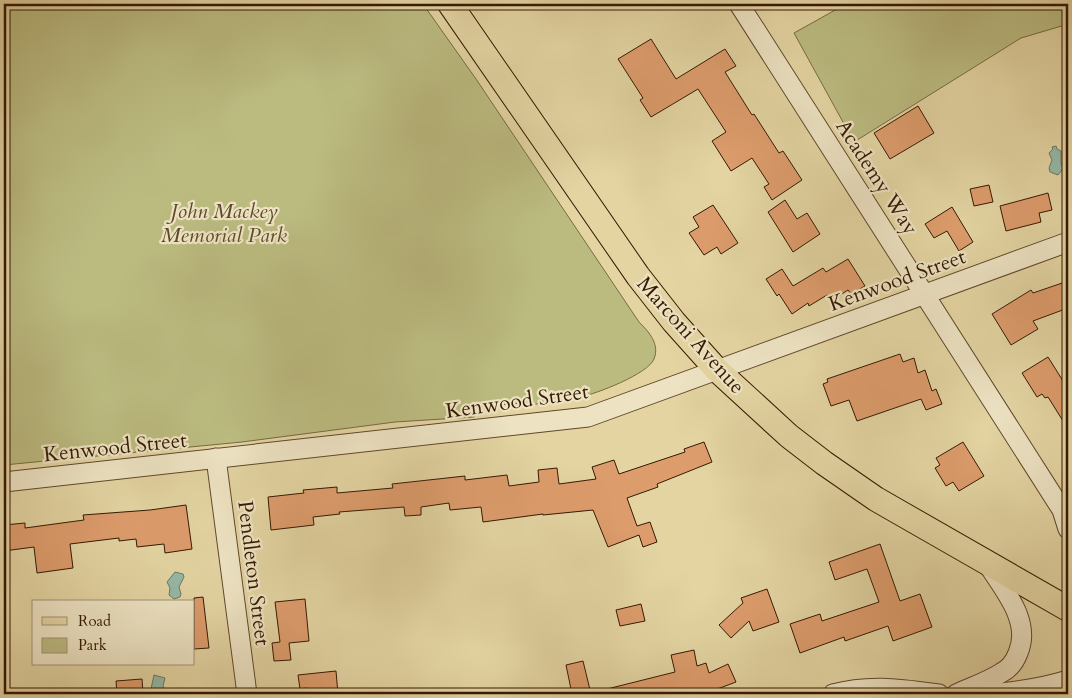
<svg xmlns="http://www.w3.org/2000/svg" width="1072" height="698" font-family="Cardo,serif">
	<rect width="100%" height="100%" fill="#e3d4a2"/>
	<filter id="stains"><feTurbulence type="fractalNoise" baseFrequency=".004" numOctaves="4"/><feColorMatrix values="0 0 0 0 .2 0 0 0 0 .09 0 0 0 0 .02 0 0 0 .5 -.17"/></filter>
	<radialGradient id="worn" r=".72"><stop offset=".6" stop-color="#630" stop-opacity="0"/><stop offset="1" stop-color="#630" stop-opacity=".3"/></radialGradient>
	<g fill="#bbbb80" stroke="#786a41">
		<path d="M4,4h419l53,75 163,243c10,10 21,22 15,37 -6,15 -58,35 -74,38 -19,4 -38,6 -57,9l-1,-3 -45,4 -3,10 -79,5 -153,20 -238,23z"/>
		<polygon points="846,4 1062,4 1065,25 1021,38 854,142 794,33"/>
	</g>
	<g fill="#95b8a7" stroke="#6f7865">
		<polygon points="1056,146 1057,149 1061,151 1061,163 1063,169 1058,175 1050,172 1049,168 1052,160 1049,153 1053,149 1052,147"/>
		<polygon points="175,572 183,574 184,577 179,587 181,594 180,597 174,599 169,595 170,588 167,582"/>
		<polygon points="154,675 165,678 163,686 167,694 152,694 151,689"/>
	</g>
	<g fill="#dd9c6c" stroke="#351902">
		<polygon points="651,39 676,79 725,49 736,66 725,72 752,115 754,114 779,153 783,151 802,180 772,200 764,187 769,184 752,158 731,171 712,141 726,132 698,89 651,117 640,100 643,98 618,59"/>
		<polygon points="918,106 934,133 890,159 874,133"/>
		<polygon points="989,185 993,202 974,206 970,189"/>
		<polygon points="1048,193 1052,210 1039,213 1041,222 1006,231 1000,206"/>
		<polygon points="785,200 797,219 807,213 820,234 793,252 768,212"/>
		<polygon points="713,205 738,243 721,254 717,247 704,255 689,233 699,227 693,217"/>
		<polygon points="952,207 973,242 959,251 947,231 934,238 925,224"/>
		<polygon points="848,259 865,286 851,294 848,290 831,301 827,295 809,306 808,303 792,314 779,294 777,296 766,279 782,269 793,286 823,268 826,272"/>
		<polygon points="1068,281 1068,308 1033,321 1038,329 1011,345 992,314 1031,290 1033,293"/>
		<polygon points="900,354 903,362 914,358 918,373 925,370 932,391 936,389 942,404 926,410 921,399 857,421 849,400 831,406 823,384 828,382 827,379"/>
		<polygon points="1048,357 1068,389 1068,429 1048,397 1045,398 1042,394 1037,397 1022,373"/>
		<polygon points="704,442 712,462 657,484 658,487 627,498 637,526 650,522 657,542 643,547 639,535 608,547 593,510 543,515 543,514 483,522 481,507 450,510 449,503 421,507 421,515 405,516 404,507 339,512 340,514 313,517 314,525 271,530 268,497 304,493 303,490 337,487 337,493 393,488 392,484 465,476 465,480 507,475 509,486 539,482 538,470 557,468 559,484 596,479 592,467 614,460 619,474 685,452 684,449"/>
		<polygon points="963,442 984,476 959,491 953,482 946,486 935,468 940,465 936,458"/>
		<polygon points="186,505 192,549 165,553 164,544 137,547 136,539 119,541 119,538 70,544 73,568 37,573 34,547 4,551 4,525 25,523 25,528 84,520 83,515 150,510"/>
		<polygon points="880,544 900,601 920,594 932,627 893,641 888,626 845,641 844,637 800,653 790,624 820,614 822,621 879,602 867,569 835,580 829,562"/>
		<polygon points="767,589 779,622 753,631 749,621 731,638 719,625 743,603 741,598"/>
		<polygon points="203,597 209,648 194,649 194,598"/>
		<polygon points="305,599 309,641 289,643 291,660 274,661 272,643 280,642 275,602"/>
		<polygon points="641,604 645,621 620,626 616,610"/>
		<polygon points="694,650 697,666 706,663 709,673 728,664 736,682 712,691 700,694 607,694 607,689 675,672 671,655"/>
		<polygon points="583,661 591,694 572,694 566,665"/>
		<polygon points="336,671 338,694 308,694 307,688 300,689 298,675"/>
		<polygon points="142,679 143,694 117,694 116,681"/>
	</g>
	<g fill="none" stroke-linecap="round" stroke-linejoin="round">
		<defs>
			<g id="minor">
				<polyline points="739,4 1062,510 1068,529"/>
				<polyline points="216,458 247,694"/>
				<polyline points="4,482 588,417 1068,242"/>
				<path d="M833,694c37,-10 68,-5 106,0"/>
				<path d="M956,694c15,-7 31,-12 45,-21 8,-4 14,-12 17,-20 14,-32 -15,-64 -31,-90"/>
				<path d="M987,694c28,-2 55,-6 81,-14"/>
			</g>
			<polyline id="major" points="450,4 638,276 674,322 717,370 789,436 824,463 876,499 1068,609"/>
		</defs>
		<use href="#minor" stroke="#60482a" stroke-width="21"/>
		<use href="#major" stroke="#351902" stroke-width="26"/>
		<use href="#minor" stroke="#ede3c3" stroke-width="19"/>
		<use href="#major" stroke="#e3d4a2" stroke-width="24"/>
	</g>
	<g text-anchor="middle" stroke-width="4.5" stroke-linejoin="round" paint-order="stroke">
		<g font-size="21" fill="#351902" stroke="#ede3c3">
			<text transform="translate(877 177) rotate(57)" y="7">Academy Way</text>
			<text transform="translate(897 280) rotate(-20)" y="7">Kenwood Street</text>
			<text transform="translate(691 335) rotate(48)" y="7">Marconi Avenue</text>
			<text transform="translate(517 401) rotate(-8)" y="7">Kenwood Street</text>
			<text transform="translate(115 447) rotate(-6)" y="7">Kenwood Street</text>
			<text transform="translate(254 573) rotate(83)" y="7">Pendleton Street</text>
		</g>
		<g font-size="21" font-style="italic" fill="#5d4a28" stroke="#ede3c3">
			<text x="224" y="218">John Mackey<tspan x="224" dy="24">Memorial Park</tspan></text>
		</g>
	</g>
	<rect width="1072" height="698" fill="none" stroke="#e3d4a2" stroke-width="20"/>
	<rect x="5" y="5" width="1062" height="688" fill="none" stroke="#351902" stroke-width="2.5"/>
	<rect x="10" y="10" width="1052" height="678" fill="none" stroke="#351902"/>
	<rect x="32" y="600" width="162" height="65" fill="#ede3c3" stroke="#a39276"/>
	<rect x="42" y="617" width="25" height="8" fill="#e3d4a2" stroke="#a39276"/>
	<text x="78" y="626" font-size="15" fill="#351902">Road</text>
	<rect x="42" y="638" width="25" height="15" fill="#bbbb80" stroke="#a39276"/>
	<text x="78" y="650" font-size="15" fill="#351902">Park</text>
	<rect width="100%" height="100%" filter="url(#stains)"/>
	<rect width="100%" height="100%" fill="url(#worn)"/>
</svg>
